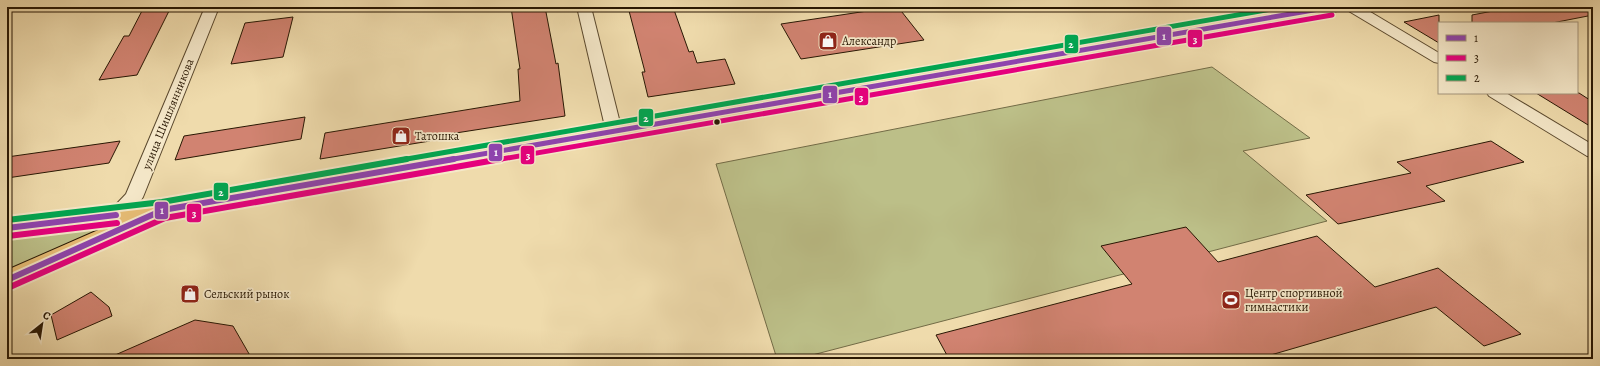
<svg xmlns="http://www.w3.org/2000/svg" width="1600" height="366" font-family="Alegreya,serif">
	<rect width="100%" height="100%" fill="#efdbac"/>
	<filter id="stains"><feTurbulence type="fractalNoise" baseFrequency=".005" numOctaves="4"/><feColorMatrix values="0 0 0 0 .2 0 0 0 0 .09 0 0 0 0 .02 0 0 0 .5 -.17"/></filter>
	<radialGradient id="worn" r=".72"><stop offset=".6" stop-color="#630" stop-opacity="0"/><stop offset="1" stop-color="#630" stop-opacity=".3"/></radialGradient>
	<g fill="#bcbf88" stroke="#726b46">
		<polygon points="1212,67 1310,138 1243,151 1327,221 797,359 777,359 716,164"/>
		<polygon points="108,222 109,226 7,272 7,237 96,223"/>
	</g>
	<g fill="#d18371" stroke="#281703">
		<polygon points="144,7 171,7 137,75 99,80 124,36 129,36"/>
		<polygon points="511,7 545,7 556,64 558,63 565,116 430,137 430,141 320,159 325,133 520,101 518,69 520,69"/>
		<polygon points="628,7 673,7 689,52 693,51 697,63 725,59 735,84 648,97 642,72 645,72"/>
		<polygon points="894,7 898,7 924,40 801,59 781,24"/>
		<polygon points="1514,7 1593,7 1593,15 1552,23 1472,23 1472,15"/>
		<polygon points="1439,15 1439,43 1404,22"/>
		<polygon points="293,17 283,57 231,64 245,23"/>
		<polygon points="1536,93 1579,93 1593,102 1593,128"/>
		<polygon points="305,117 301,139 175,160 184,136"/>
		<polygon points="120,141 109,163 7,178 7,157"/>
		<polygon points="1491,141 1524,162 1426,186 1445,201 1338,224 1306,195 1411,173 1397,162"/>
		<polygon points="1186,227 1218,262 1317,236 1375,287 1438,268 1521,334 1484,346 1436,307 1257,359 949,359 936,335 1132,284 1101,246"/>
		<polygon points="91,292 109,307 112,316 57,340 51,315"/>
		<polygon points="195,320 233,326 252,359 106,359"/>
	</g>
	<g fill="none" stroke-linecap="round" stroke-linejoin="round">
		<defs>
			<g id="minor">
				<path d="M205,7h14l-76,190c-7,12 -21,26 -35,22l-2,-4 20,-21z"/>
				<polygon points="577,7 591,7 622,131 620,135 614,136 608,135 606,131"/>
				<polygon points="1345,7 1362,7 1439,53 1439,63 1434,62 1347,10"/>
				<polygon points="1487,93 1506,93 1593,145 1593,157 1587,156 1489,96"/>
			</g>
			<polygon id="primary" points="1302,7 1339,7 1337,11 1331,12 156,218 153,223 7,289 7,270 112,224 7,236 7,220 163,202"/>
		</defs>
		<use href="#minor" stroke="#5a482d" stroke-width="2"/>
		<use href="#primary" stroke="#281703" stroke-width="2"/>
		<use href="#minor" fill="#f5e8c9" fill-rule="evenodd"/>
		<use href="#primary" fill="#e8be76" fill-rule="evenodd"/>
		<defs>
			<polyline id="bus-1-far1" points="448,160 1331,7"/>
			<g id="bus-1">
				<polyline points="7,228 116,215"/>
				<polyline points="7,280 163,210 454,159"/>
			</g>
			<polyline id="bus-2-far1" points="496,160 1332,15"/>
			<g id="bus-2">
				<polyline points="8,236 117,223"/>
				<polyline points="10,287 165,218 501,159"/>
			</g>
			<polyline id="bus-3-far1" points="401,160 1284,7"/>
			<polyline id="bus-3" points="7,220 162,202 407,159"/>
		</defs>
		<use href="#bus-1-far1" stroke="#f5e8c9" stroke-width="8"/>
		<use href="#bus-1" stroke="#f5e8c9" stroke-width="10"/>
		<use href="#bus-2-far1" stroke="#f5e8c9" stroke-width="8"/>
		<use href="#bus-2" stroke="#f5e8c9" stroke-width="10"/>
		<use href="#bus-3-far1" stroke="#f5e8c9" stroke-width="8"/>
		<use href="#bus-3" stroke="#f5e8c9" stroke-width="10"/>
		<use href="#bus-1-far1" stroke="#8e44ad" stroke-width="5"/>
		<use href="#bus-1" stroke="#8e44ad" stroke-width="6"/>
		<use href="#bus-2-far1" stroke="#e5007d" stroke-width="5"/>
		<use href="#bus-2" stroke="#e5007d" stroke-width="6"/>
		<use href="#bus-3-far1" stroke="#00a651" stroke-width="5"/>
		<use href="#bus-3" stroke="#00a651" stroke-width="6"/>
	</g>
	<defs>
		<symbol id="shop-square" viewBox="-11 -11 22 22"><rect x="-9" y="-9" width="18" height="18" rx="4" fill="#8f2418" stroke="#f5e8c9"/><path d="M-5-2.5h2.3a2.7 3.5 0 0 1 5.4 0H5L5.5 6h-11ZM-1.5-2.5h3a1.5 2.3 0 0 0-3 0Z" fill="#fff"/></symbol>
		<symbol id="stadium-square" viewBox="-11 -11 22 22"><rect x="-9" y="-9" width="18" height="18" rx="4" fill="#8f2418" stroke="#f5e8c9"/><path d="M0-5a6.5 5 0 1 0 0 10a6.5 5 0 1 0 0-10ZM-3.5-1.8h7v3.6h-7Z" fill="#fff"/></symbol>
	</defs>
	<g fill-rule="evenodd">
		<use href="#shop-square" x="817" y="30" width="22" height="22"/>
		<use href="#shop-square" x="390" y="125" width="22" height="22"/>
		<use href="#shop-square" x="179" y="283" width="22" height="22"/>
		<use href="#stadium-square" x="1220" y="289" width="22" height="22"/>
	</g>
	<circle fill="#281703" stroke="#f5e8c9" stroke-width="1.5" cx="717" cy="122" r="3.5"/>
	<g text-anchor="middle" stroke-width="3.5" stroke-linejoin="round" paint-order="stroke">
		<g font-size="12" fill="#281703" stroke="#f5e8c9" text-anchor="start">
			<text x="842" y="45">Александр</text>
			<text x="415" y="140">Татошка</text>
			<text x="1245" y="297">Центр спортивной<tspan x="1245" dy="14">гимнастики</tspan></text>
			<text x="204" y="298">Сельский рынок</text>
		</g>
		<g font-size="12" fill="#281703" stroke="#f5e8c9">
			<text transform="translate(168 114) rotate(-68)" y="4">улица Шишлянникова</text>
		</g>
	</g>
	<g stroke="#f5e8c9" stroke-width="1.5">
		<rect x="1156" y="26" width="16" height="20" rx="4" fill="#8e44ad"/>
		<rect x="1187" y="29" width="16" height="19" rx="4" fill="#e5007d"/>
		<rect x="1064" y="34" width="15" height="20" rx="4" fill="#00a651"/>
		<rect x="822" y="85" width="16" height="19" rx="4" fill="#8e44ad"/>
		<rect x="854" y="87" width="15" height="19" rx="4" fill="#e5007d"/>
		<rect x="638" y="108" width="16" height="19" rx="4" fill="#00a651"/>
		<rect x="488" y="143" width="15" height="19" rx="4" fill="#8e44ad"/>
		<rect x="520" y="145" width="15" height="20" rx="4" fill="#e5007d"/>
		<rect x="213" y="182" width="16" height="19" rx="4" fill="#00a651"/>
		<rect x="154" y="201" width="15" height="19" rx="4" fill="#8e44ad"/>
		<rect x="186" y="203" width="16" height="20" rx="4" fill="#e5007d"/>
	</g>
	<g font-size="11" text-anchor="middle" font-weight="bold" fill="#fff">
		<text x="1164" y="40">1</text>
		<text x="1195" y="43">3</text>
		<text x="1071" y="48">2</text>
		<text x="830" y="98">1</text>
		<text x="861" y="101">3</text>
		<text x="646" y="122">2</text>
		<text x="496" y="156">1</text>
		<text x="528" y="159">3</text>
		<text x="221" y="196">2</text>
		<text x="162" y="214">1</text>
		<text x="194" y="217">3</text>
	</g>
	<rect width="1600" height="366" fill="none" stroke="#efdbac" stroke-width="24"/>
	<rect x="8" y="8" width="1584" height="350" fill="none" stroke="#281703" stroke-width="2"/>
	<rect x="12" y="12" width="1576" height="342" fill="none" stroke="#281703"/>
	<rect x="1438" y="22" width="140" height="72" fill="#f5e8c9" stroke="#a3947a"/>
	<rect x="1446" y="35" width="20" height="6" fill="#8e44ad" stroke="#a3947a"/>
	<text x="1474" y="42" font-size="12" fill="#281703">1</text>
	<rect x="1446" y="55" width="20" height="6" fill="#e5007d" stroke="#a3947a"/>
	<text x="1474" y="62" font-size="12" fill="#281703">3</text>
	<rect x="1446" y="75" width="20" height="6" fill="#00a651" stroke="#a3947a"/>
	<text x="1474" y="82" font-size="12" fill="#281703">2</text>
	<g transform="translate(42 324) rotate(30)" stroke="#f5e8c9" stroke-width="3" paint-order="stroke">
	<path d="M0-3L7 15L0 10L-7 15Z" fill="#281703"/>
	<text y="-6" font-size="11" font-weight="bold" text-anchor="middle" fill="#281703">С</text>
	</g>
	<rect width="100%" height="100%" filter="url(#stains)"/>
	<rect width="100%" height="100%" fill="url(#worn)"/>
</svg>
